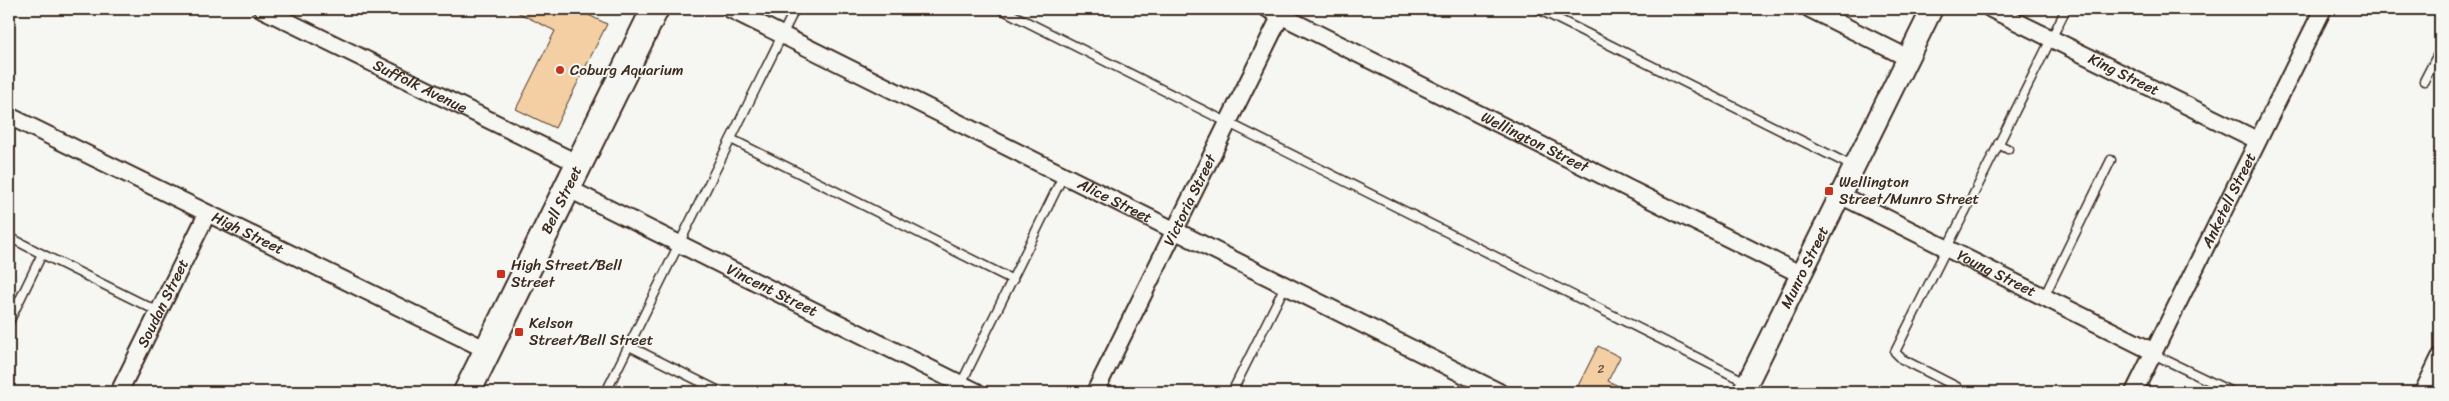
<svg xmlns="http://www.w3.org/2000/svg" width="2449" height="401" font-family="Sriracha,sans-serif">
	<rect width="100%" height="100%" fill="#f6f6f2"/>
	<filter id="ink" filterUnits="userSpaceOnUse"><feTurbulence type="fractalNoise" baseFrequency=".02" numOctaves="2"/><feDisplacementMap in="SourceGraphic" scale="10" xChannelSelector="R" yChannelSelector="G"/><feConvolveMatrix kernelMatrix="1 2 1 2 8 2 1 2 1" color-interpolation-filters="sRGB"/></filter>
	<g filter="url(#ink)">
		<g fill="#f4cfa4" stroke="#3b2a1e">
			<polygon points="511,9 576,9 607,24 555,128 516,109 555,31"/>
			<polygon points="1598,346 1620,357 1608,381 1631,392 1575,392"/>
		</g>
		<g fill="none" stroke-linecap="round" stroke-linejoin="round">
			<defs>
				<g id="service">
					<polyline points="1001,9 1746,382"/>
					<polyline points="1538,9 1854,167"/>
					<polyline points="2424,81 2440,50"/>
					<polyline points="731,139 1013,280"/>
					<polyline points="1998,144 2008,149"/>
					<polyline points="9,237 42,254 9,322"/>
					<polyline points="42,254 159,312"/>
					<polyline points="2044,297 2111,160"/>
					<polyline points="629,346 721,392"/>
					<polyline points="2153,354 2232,392"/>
					<polyline points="1957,387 1902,359 1895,352 2066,9"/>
					<polyline points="606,392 795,9"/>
					<polyline points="957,392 1064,174"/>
					<polyline points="1232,392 1285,286"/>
				</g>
				<g id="minor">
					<path id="s1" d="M262,9l317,155"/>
					<path id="s2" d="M730,9l769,383"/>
					<path id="s3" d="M1268,9l532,265"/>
					<polyline points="1810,9 1908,58"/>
					<path id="s4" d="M1991,9l266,131"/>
					<path id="s5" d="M9,116l478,234"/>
					<path id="s6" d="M567,188l410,204"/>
					<path id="s7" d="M1840,195l314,157"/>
					<path id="s8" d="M119,392l88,-178"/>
					<path id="s9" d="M1095,392l189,-383"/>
					<path id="s10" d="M2134,392l189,-383"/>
					<polyline points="2423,392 2440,357"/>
				</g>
				<g id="tertiary">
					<path id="s11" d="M1743,392l189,-383"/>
				</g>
				<g id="trunk">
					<path id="s12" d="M467,392l188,-383"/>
				</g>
			</defs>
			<use href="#service" stroke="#3b2a1e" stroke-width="11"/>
			<use href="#minor" stroke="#3b2a1e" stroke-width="20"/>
			<use href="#tertiary" stroke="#3b2a1e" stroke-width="24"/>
			<use href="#trunk" stroke="#3b2a1e" stroke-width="30"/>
			<use href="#service" stroke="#f6f6f2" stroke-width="8"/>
			<use href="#minor" stroke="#f6f6f2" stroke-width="16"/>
			<use href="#tertiary" stroke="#f6f6f2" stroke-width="20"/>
			<use href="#trunk" stroke="#f6f6f2" stroke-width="26"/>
		</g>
	</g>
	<g fill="#c8321e" stroke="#f6f6f2" stroke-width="2">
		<circle cx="560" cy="70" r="5"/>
		<rect x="1824" y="186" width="10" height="10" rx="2.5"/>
		<rect x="496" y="269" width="10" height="10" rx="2.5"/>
		<rect x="514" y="327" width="10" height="10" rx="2.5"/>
	</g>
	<g text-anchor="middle" stroke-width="4" stroke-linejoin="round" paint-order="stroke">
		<g font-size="12" fill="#695340">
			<text x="1601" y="373">2</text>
		</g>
		<g font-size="15" fill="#3b2a1e" stroke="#f6f6f2" text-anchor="start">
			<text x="570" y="75">Coburg Aquarium</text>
			<text x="1839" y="187">Wellington<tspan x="1839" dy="17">Street/Munro Street</tspan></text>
			<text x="511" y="270">High Street/Bell<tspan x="511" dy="17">Street</tspan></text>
			<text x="529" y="328">Kelson<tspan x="529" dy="17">Street/Bell Street</tspan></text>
		</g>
		<g font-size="15" fill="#3b2a1e" stroke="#f6f6f2">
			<text dy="5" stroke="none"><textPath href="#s4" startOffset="148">King Street</textPath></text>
			<text dy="5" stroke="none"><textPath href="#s1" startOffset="176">Suffolk Avenue</textPath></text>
			<text dy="5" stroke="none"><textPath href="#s3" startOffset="298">Wellington Street</textPath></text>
			<text dy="5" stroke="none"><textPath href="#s12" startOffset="214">Bell Street</textPath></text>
			<text dy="5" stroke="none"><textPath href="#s2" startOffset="430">Alice Street</textPath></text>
			<text dy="5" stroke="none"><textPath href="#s9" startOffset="214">Victoria Street</textPath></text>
			<text dy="5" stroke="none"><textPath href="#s10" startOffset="214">Anketell Street</textPath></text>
			<text dy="5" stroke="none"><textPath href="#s5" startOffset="266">High Street</textPath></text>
			<text dy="5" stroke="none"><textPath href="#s11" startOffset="139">Munro Street</textPath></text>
			<text dy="5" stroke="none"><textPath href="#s7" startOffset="175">Young Street</textPath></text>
			<text dy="5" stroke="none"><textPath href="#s6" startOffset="229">Vincent Street</textPath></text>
			<text dy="5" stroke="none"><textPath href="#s8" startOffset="99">Soudan Street</textPath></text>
		</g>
	</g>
	<rect width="2449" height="401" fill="none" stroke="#f6f6f2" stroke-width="30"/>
	<rect x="15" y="15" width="2419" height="371" fill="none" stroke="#3b2a1e" stroke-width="2" filter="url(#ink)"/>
</svg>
